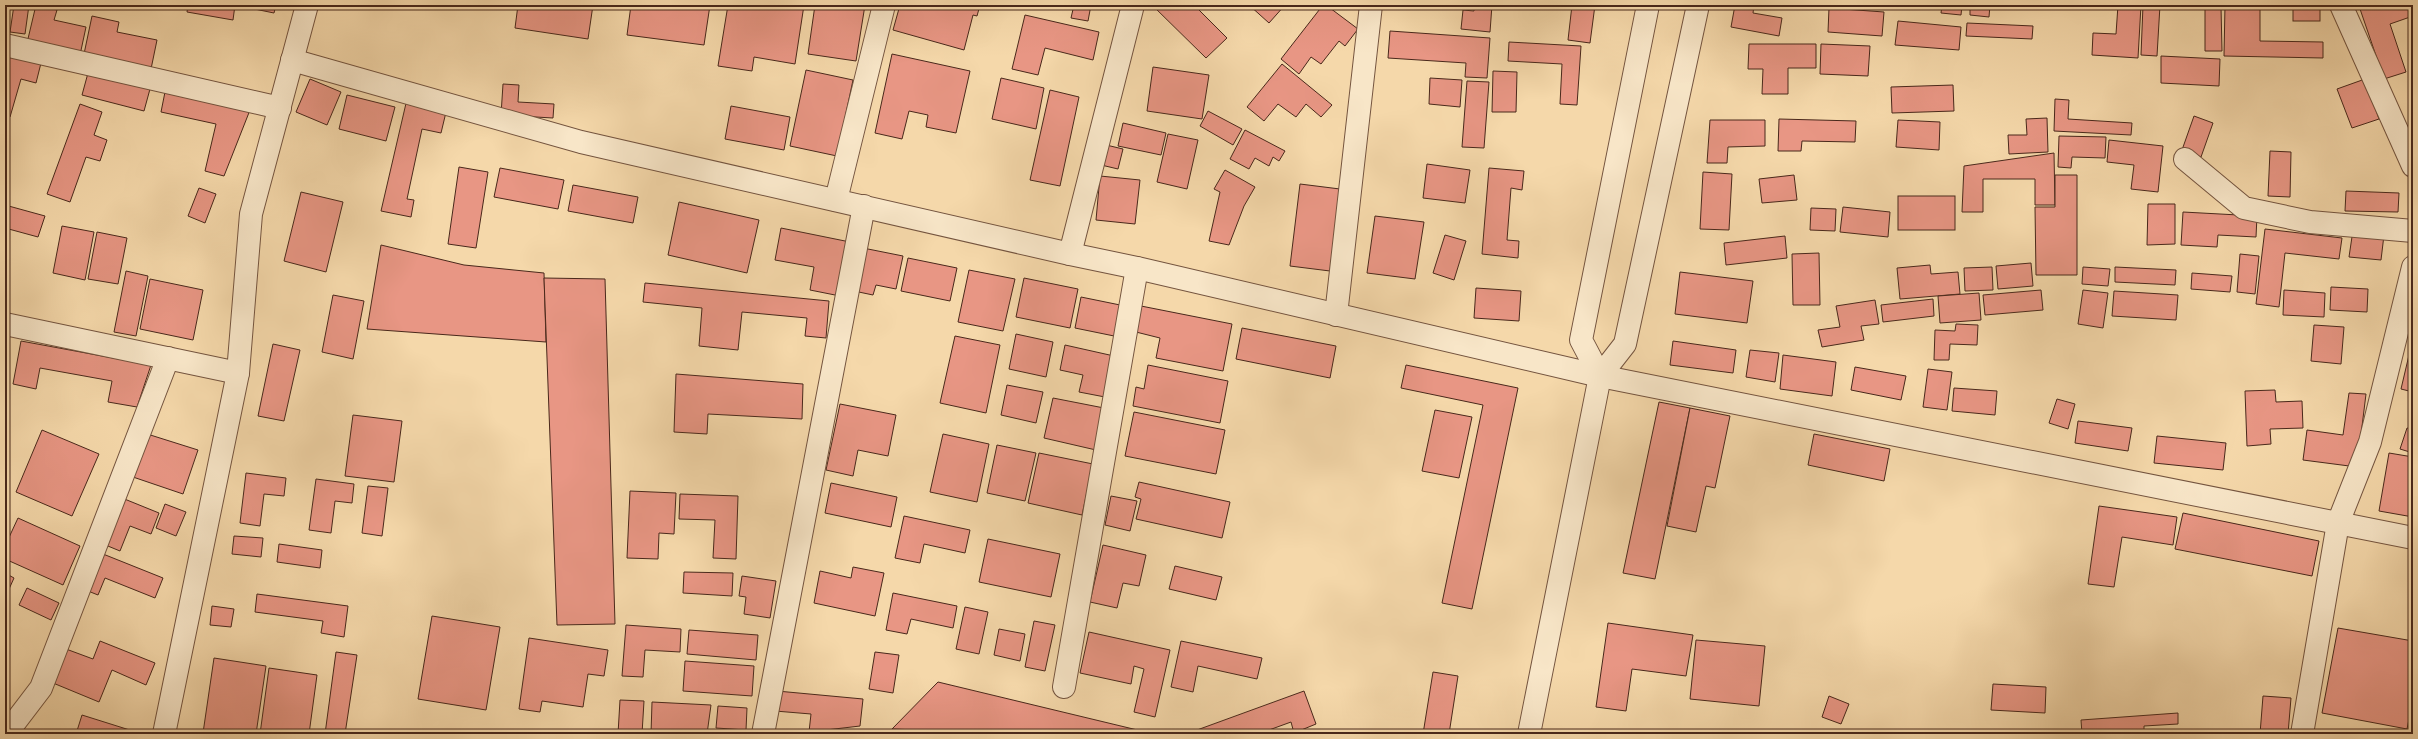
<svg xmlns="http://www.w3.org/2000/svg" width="2418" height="739" font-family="Vollkorn,serif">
	<rect width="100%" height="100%" fill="#f5d8aa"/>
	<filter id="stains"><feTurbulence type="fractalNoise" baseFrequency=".005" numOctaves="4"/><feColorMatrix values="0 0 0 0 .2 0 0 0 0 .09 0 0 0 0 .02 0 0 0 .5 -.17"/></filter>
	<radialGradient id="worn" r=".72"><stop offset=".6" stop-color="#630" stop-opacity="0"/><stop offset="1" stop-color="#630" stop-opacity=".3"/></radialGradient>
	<g fill="#e89684" stroke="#49281b">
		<polygon points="14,5 29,5 25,34 10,32"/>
		<polygon points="36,5 57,10 54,20 86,27 80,55 27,43"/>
		<polygon points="188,5 276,5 274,13 235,5 233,20 187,12"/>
		<polygon points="518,5 593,5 588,39 515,28"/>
		<polygon points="631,5 710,5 704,45 627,35"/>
		<polygon points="728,5 804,5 795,64 754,57 752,71 718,66"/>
		<polygon points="815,5 865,5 856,61 808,54"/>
		<polygon points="900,5 980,5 977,16 973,15 964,50 893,30"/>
		<polygon points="1074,5 1091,5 1088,21 1071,18"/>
		<polygon points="1152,5 1194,5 1227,38 1206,58"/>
		<polygon points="1249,5 1285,5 1269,23"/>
		<polygon points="1323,5 1326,5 1358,29 1345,46 1339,41 1321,64 1311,57 1299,74 1281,59"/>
		<polygon points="1474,5 1492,5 1490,32 1461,29 1463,10 1474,11"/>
		<polygon points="1572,5 1595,5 1590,43 1568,40"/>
		<polygon points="1735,5 1754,5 1753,13 1782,18 1779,36 1731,27"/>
		<polygon points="1942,5 1962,5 1961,15 1941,13"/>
		<polygon points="1970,5 1990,5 1989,17 1970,15"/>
		<polygon points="2118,5 2141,5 2138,58 2092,55 2093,33 2116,34"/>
		<polygon points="2143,5 2160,5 2157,56 2141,55"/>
		<polygon points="2225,5 2260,5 2260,41 2323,42 2323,58 2224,56"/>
		<rect x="2293" y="5" width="27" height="16"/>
		<polygon points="2361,5 2413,5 2413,16 2390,24 2406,72 2384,79 2359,6"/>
		<polygon points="2205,7 2221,7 2222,51 2205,51"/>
		<polygon points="1829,8 1884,12 1882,36 1828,32"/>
		<polygon points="1025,15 1099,32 1093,60 1045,48 1038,75 1012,69"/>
		<polygon points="92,16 119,22 117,32 157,40 151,69 84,54"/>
		<polygon points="1898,21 1961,27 1959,50 1895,45"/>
		<polygon points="1967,23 2033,26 2032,39 1966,36"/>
		<polygon points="1390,31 1490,38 1487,78 1465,77 1466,63 1388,58"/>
		<polygon points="1509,42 1581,46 1577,105 1560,104 1562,64 1508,61"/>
		<polygon points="1749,44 1816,44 1816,68 1788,68 1788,94 1762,94 1763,69 1748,69"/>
		<polygon points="1821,44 1870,46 1868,76 1820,74"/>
		<polygon points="5,53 41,63 36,83 21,79 10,117 5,115"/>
		<polygon points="892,54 970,71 956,133 926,127 928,115 909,111 902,139 875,133"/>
		<polygon points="2161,56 2220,59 2219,86 2161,83"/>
		<polygon points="1282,64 1332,105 1321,117 1306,104 1296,117 1278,104 1264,121 1247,107"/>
		<polygon points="1153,67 1209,75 1202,119 1147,111"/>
		<polygon points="806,70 853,80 837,156 790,146"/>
		<polygon points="1493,71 1517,72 1516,112 1492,112"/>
		<polygon points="88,73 150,89 144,111 82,95"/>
		<polygon points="1001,78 1044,88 1036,129 992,119"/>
		<polygon points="1430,78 1462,80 1460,107 1429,104"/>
		<polygon points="310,79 341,92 327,125 296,112"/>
		<polygon points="2365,79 2379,119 2352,128 2337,89"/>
		<polygon points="1467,81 1489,82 1484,148 1462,147"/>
		<polygon points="503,84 519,85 518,102 554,104 553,118 501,115"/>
		<polygon points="1953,85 1954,111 1892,113 1891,87"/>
		<polygon points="1050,90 1079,97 1060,186 1030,180"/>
		<polygon points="165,92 250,110 224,176 205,171 216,124 161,112"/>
		<polygon points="347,95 395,107 386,141 339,129"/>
		<polygon points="407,99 447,108 441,133 422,129 407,199 414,200 411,217 381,211"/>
		<polygon points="2055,99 2069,100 2068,119 2132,123 2131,135 2054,131"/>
		<polygon points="80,104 102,112 94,135 107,140 100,161 86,157 70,202 47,194"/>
		<polygon points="731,106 790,117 784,150 725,139"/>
		<polygon points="1208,111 1242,129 1233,145 1200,126"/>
		<polygon points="2194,116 2213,123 2201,157 2182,150"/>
		<polygon points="2047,118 2048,152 2009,154 2008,135 2027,135 2026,119"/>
		<polygon points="1779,119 1856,121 1855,142 1802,141 1801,151 1778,151"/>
		<polygon points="1710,120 1765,120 1765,146 1728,147 1727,163 1707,163"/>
		<polygon points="1898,120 1940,122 1939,150 1896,147"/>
		<polygon points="1123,123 1166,133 1161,155 1118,146"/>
		<polygon points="1245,130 1285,151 1279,161 1273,157 1269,166 1255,158 1249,169 1230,159"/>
		<polygon points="1168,134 1198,140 1187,189 1157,182"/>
		<polygon points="2059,136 2106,137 2105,158 2072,157 2071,168 2058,167"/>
		<polygon points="2109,140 2163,146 2158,192 2131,189 2134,165 2107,162"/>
		<polygon points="1102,144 1123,149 1118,169 1097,164"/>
		<polygon points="2270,151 2291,152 2290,197 2268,196"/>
		<polygon points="2054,153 2055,205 2035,205 2035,179 1983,179 1983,212 1962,212 1964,166"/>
		<polygon points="1427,164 1470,170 1465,203 1423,198"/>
		<polygon points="459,167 488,172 476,248 448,244"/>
		<polygon points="500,168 564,180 558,209 494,197"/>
		<polygon points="1489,168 1524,171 1522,190 1511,188 1507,240 1519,241 1518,258 1482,254"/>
		<polygon points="1225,170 1255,187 1244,206 1229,245 1209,241 1220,192 1214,189"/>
		<polygon points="1703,172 1732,174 1729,230 1700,229"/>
		<polygon points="1794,175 1797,200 1762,203 1759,179"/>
		<polygon points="2055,175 2077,175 2077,275 2036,275 2035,207 2055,207"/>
		<polygon points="1100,176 1140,180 1135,224 1096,220"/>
		<polygon points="1300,184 1340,189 1330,271 1290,266"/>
		<polygon points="573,185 638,197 633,223 568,211"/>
		<polygon points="199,188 216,194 205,223 188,216"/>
		<polygon points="2346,191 2399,193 2398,212 2345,211"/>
		<polygon points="301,192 343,202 326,272 284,261"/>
		<rect x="1898" y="196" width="57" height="34"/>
		<polygon points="679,202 759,220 747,273 668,255"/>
		<polygon points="2148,204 2175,204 2175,244 2147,245"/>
		<polygon points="5,205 45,216 38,237 5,228"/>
		<polygon points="1843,207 1890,212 1888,237 1840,232"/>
		<polygon points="1811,208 1836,209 1835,231 1810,230"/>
		<polygon points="2183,212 2257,216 2256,237 2218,235 2217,247 2181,245"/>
		<polygon points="1375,216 1424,222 1415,279 1367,273"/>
		<polygon points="62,226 94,232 85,280 53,273"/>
		<polygon points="781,228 850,242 840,296 810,290 814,267 775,260"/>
		<polygon points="2265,229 2342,238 2339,259 2285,253 2279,307 2256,304"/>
		<polygon points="2353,230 2384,235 2381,260 2349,257"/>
		<polygon points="97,232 127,238 118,284 88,279"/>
		<polygon points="1445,235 1466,241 1454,280 1433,273"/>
		<polygon points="1785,236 1787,258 1726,265 1724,243"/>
		<polygon points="381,245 464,265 544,273 546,342 367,329"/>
		<polygon points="863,248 903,256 896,289 876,285 873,295 854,291"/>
		<polygon points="1819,253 1820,305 1793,305 1792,254"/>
		<polygon points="2240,254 2259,256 2255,294 2237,292"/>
		<polygon points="908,258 957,268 950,301 901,291"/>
		<polygon points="2031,263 2033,286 1998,289 1996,266"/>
		<polygon points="1930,265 1931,274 1958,272 1960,294 1900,299 1897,268"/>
		<polygon points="1992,267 1993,290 1965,291 1964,268"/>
		<polygon points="2083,267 2110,269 2108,286 2082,284"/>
		<polygon points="2115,267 2176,270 2175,285 2115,282"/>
		<polygon points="969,270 1015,279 1003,331 958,322"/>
		<polygon points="126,271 148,276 136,336 114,332"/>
		<polygon points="1680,272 1753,281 1747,323 1675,314"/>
		<polygon points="2192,273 2232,276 2230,292 2191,289"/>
		<polygon points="544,278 605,279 615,624 557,625"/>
		<polygon points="1024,278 1078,289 1070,328 1016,317"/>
		<polygon points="150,279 203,290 193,340 140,329"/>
		<polygon points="645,283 829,301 826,338 805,336 807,318 742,312 738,350 699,346 702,308 643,302"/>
		<polygon points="2331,287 2368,289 2367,312 2330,310"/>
		<polygon points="1476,288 1521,291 1519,321 1474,318"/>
		<polygon points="2041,290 2043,310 1985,315 1983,295"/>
		<polygon points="2083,290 2108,293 2103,328 2078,324"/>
		<polygon points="2284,290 2325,293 2324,317 2283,315"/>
		<polygon points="2114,291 2178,295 2176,320 2112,316"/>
		<polygon points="1979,293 1981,320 1940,323 1938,296"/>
		<polygon points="333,295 364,301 353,359 322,352"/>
		<polygon points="1081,297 1125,306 1119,337 1075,328"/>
		<polygon points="1933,299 1934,316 1883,322 1881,305"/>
		<polygon points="1875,300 1879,324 1861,326 1864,340 1822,347 1818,330 1840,327 1836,306"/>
		<polygon points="1141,306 1232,324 1223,371 1156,358 1160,338 1136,332"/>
		<polygon points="1956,324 1978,325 1977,345 1950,344 1949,360 1934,360 1935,330 1955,331"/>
		<polygon points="2314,325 2344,327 2341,364 2311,361"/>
		<polygon points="1242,328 1336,346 1330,378 1236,359"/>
		<polygon points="1016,334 1053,342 1046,377 1009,369"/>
		<polygon points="955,336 1000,345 986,413 940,403"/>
		<polygon points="2413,338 2413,392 2401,389"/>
		<polygon points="21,341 151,365 137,407 108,402 112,381 40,368 36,389 13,384"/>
		<polygon points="1673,341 1736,350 1733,373 1670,365"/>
		<polygon points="273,344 300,350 284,421 258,416"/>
		<polygon points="1065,345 1114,356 1105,397 1079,392 1083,375 1060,370"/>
		<polygon points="1750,350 1779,353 1775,382 1746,377"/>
		<polygon points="1783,355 1836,362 1832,396 1780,389"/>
		<polygon points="1148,365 1228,381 1220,423 1133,406 1136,387 1144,389"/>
		<polygon points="1406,365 1518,388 1472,609 1442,603 1483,405 1401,388"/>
		<polygon points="1855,367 1906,376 1901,400 1851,390"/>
		<polygon points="1928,369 1952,372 1947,410 1923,407"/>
		<polygon points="676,374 803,384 802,419 708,414 707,434 674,432"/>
		<polygon points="1007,385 1043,392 1036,423 1001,415"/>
		<polygon points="1954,388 1997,391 1995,415 1952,411"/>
		<polygon points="2275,390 2276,402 2302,401 2303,428 2270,429 2271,444 2247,446 2245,391"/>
		<polygon points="2349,393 2366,394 2357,467 2303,460 2307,430 2343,435"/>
		<polygon points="1053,398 1104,408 1096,450 1044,438"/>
		<polygon points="2057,399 2075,404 2068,429 2049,423"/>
		<polygon points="1659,402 1690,408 1655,579 1623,573"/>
		<polygon points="840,404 896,415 888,456 858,450 853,476 826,470"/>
		<polygon points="1690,408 1730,416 1715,488 1706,486 1696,532 1667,526"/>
		<polygon points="1435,410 1472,417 1459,478 1422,471"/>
		<polygon points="1134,412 1225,430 1216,474 1125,456"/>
		<polygon points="353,415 402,421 394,482 345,476"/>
		<polygon points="2078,421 2132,428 2128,451 2075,443"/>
		<polygon points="2407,428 2413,429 2413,453 2400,449"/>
		<polygon points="42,430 99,454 72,516 16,492"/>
		<polygon points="144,433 198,450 183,494 130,476"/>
		<polygon points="943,434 989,444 977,502 930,492"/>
		<polygon points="1814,434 1890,449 1884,481 1808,465"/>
		<polygon points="2157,436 2226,443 2223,470 2154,463"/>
		<polygon points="997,445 1036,453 1025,501 987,493"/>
		<polygon points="1039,453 1093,464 1082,515 1028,503"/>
		<polygon points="2389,453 2413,457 2413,517 2379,511"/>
		<polygon points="246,473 286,478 284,496 264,494 260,526 240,523"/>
		<polygon points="316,479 354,484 352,503 335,501 331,533 309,530"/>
		<polygon points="1139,482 1230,502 1222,538 1136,519 1141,499 1135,497"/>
		<polygon points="831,483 897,497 891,527 825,513"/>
		<polygon points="368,486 388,488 382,536 362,533"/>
		<polygon points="630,491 676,493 674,534 659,533 658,559 627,558"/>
		<polygon points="680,494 738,496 736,559 713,558 715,520 679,519"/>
		<polygon points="1111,496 1137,501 1130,531 1105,525"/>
		<polygon points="122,498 159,513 151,534 130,526 120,551 103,544"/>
		<polygon points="165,504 186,512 176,536 156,528"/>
		<polygon points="2099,506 2177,517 2173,545 2122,537 2114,587 2088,584"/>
		<polygon points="2183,513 2319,541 2312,576 2175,549"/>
		<polygon points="904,516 970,530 965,553 924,544 920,563 895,558"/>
		<polygon points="18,518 80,546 63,585 5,559 5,546"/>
		<polygon points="234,536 263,538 261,557 232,554"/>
		<polygon points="988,539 1060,554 1051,597 979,582"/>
		<polygon points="279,544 322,550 320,568 277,562"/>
		<polygon points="1103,545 1146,555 1139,586 1123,583 1117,608 1090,602"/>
		<polygon points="98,552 163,578 155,598 105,578 98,595 83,589"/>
		<polygon points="1175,566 1222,577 1216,600 1169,589"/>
		<polygon points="853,567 884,573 875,616 814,603 820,571 851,578"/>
		<polygon points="684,572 733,573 732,596 683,593"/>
		<polygon points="5,573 14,578 5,598"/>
		<polygon points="742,576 776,581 770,618 744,614 746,597 739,596"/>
		<polygon points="27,588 59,603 51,620 19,605"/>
		<polygon points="893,593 957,606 953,628 911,619 907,634 886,630"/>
		<polygon points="257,594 348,606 344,637 321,633 323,621 255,612"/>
		<polygon points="212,606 234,609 231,627 210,625"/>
		<polygon points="965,607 988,612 979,654 956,649"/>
		<polygon points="432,616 500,627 486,710 418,699"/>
		<polygon points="1034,621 1055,625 1045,671 1025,667"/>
		<polygon points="1608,623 1693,635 1686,676 1632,669 1626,711 1596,707"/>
		<polygon points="626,625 681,629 680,652 645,650 643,677 622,676"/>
		<polygon points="2338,628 2413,641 2413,699 2407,729 2322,713"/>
		<polygon points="999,629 1025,634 1020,661 994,655"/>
		<polygon points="689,630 758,635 756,660 687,654"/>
		<polygon points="1089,632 1170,650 1155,717 1134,712 1144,669 1134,666 1131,684 1080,673"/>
		<polygon points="529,638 608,650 604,676 588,674 583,707 542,701 540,712 519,709"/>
		<polygon points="1696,640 1765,646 1759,706 1690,699"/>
		<polygon points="100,641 155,663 146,685 112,670 99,702 53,683 66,649 93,659"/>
		<polygon points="1181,641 1262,658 1257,679 1198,666 1193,692 1171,687"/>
		<polygon points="336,652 357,655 345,734 325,734"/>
		<polygon points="875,652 899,655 893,693 869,689"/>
		<polygon points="214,658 266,666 256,734 203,733"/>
		<polygon points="685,661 754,666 752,696 683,691"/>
		<polygon points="269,668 317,675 309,734 260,734"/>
		<polygon points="1433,672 1458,676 1449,734 1423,734"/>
		<polygon points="938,682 1154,734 942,734 942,731 892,729"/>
		<polygon points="1993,684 2046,687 2045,713 1991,710"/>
		<polygon points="777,691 863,699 860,726 809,732 811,714 775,711"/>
		<polygon points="1304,691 1316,724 1294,733 1291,722 1258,734 1186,734"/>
		<polygon points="1829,696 1849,704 1841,724 1822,717"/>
		<polygon points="2263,696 2291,698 2288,734 2260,734"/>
		<polygon points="620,700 644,701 642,734 618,734"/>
		<polygon points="652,702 711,705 707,734 651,734"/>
		<polygon points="718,706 747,708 746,730 716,728"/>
		<polygon points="2178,713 2178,724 2144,726 2144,734 2082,734 2081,720"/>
		<polygon points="82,715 136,732 136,734 76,734"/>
	</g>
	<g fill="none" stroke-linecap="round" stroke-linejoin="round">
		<defs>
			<g id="minor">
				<polyline points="2341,5 2413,166"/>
				<polyline points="5,45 280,108"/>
				<polyline points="292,60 581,142 1070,254 1137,268 1600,376 2413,538"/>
				<polyline points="2185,159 2244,208 2310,222 2413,231"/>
				<polyline points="836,200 884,5"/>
				<polyline points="1070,254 1133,5"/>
				<polyline points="1336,315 1371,5"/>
				<polyline points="5,324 238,373"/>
				<polyline points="1600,376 1581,340 1648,5"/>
				<polyline points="1064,687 1137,268"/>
				<polyline points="6,734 41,688 168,358"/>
				<polyline points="164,734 238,373 251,214 307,5"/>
				<polyline points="763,734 864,206"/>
				<polyline points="1529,734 1600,376 1625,344 1698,5"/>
				<polyline points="2302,734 2338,523 2370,442 2413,267"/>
			</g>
		</defs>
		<use href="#minor" stroke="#74543f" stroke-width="24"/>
		<use href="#minor" stroke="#f8e6c8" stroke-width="22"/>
	</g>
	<rect width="2418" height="739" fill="none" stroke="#f5d8aa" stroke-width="20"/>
	<rect x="6" y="6" width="2406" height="727" fill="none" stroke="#49281b" stroke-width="2"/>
	<rect x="10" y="10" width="2398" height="719" fill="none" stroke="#49281b"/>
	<rect width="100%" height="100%" filter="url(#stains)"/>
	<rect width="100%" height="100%" fill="url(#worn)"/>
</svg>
